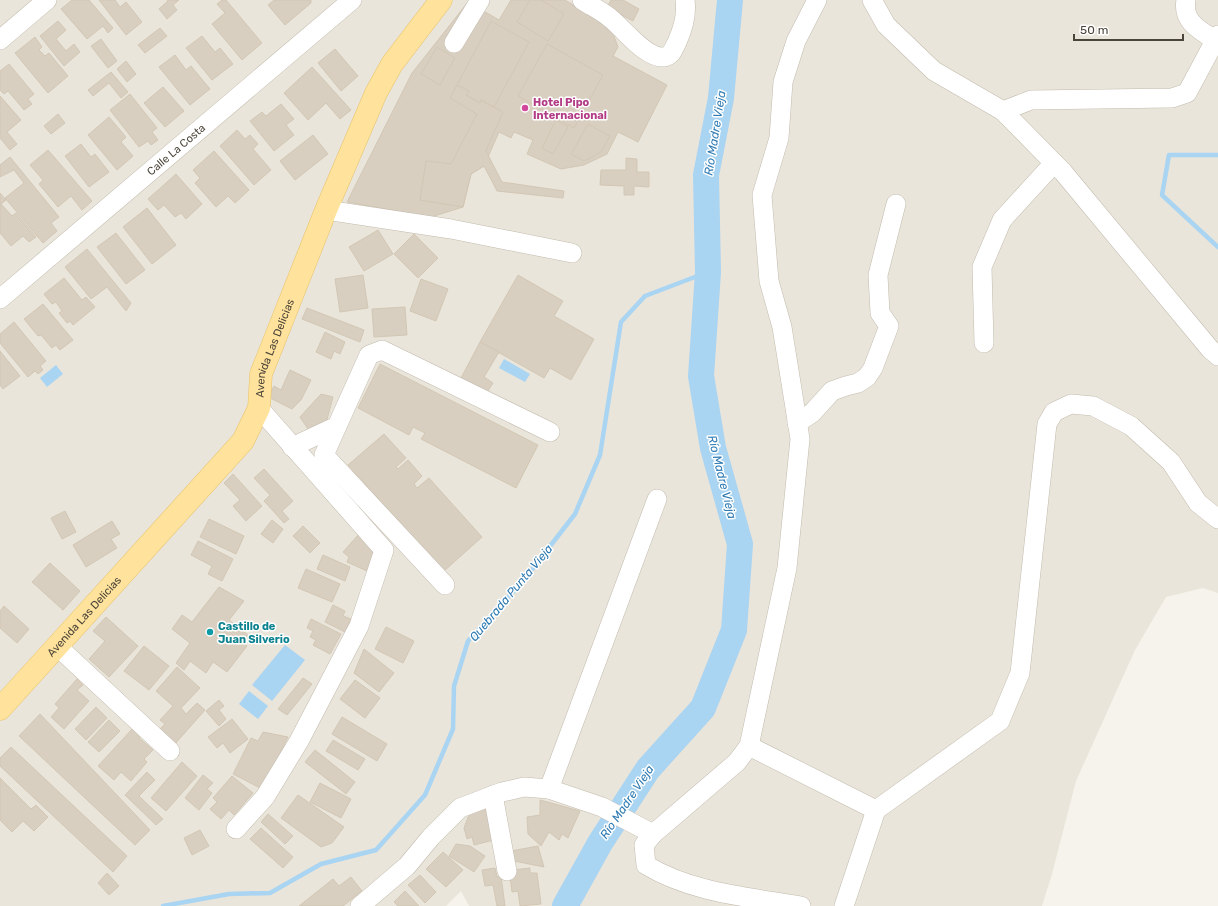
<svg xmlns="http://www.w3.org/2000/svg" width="1218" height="906" font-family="Rubik,sans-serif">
	<rect width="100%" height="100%" fill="#f6f3ec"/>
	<polygon fill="#eae5da" points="0,0 1218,0 1218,593 1203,588 1166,597 1135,650 1076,781 1052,874 1042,906 469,906 461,891 446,906 0,906"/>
	<g fill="#a9d4f2">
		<polygon points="504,359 530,374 525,382 499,368"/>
		<polygon points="56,365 63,374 47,387 40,378"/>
		<polygon points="285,645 305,660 272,701 252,685"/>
		<polygon points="249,691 268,706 258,719 239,704"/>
	</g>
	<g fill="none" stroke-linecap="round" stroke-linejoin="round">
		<g stroke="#a9d4f2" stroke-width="4.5">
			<polyline points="1218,155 1169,155 1162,195 1218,247"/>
			<polyline points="163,906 229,894 270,893 321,864 376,850 425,795 453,729 454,686 468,641 523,581 575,514 600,455 621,322 645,296 708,272"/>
		</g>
		<polyline stroke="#a9d4f2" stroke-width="26" points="565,906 600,843 648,769 703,708 734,630 740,544 713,448 701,376 708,272 706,175 721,98 730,0"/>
	</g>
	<g fill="#d8cfc1" stroke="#d3c7b4">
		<polygon points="72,0 89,0 113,28 108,33 103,26 87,39 61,9"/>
		<polygon points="99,0 115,0 120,7 126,2 142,22 126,35"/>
		<polygon points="167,0 179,0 173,5 177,10 167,19 159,9 168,1"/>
		<polygon points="222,0 226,0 262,43 242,60 212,24 225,13 217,4"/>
		<polygon points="274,0 311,0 311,3 285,25 268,5"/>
		<polygon points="511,0 565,0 611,28 618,47 613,56 667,85 638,142 618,132 607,154 584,165 561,169 527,154 533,140 514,132 511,138 499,132 484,166 471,174 463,207 431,217 347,202 412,73 468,2 499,20"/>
		<polygon points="530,0 541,0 564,14 548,41 517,22"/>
		<polygon points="611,0 623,0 639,9 633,21 607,7"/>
		<polygon points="58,21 66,30 56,39 66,51 74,44 80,52 64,66 40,36"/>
		<polygon points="491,21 529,42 494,107 481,100 480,103 466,95 469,91 457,85"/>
		<polygon points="160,28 167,36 145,53 138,45"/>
		<polygon points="202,36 215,52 220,48 233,64 212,80 186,48"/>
		<polygon points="35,37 42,47 39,50 45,56 49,53 68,76 48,93 15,53"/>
		<polygon points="101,39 117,61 108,68 91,46"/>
		<polygon points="547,44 603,75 574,128 518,96"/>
		<polygon points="437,47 455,58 440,85 421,74"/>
		<polygon points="335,49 358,76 341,91 318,63"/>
		<polygon points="175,55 186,70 191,66 210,89 190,105 159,67"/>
		<polygon points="126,61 136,74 127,82 117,69"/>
		<polygon points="9,64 34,94 28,99 32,104 24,110 8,91 4,94 0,90 0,71"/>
		<polygon points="312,67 351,110 340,119 326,103 308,120 284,93"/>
		<polygon points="111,72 128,92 121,98 109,83 93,96 88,90"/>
		<polygon points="457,85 469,91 466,95 480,103 481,100 503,112 486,151 502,182 564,191 563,198 497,191 484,166 471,174 463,207 420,200 426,161 451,164 477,114 450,98"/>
		<polygon points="163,87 184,111 165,127 144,103"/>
		<polygon points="130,94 157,128 152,132 158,140 151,145 148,141 139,147 110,110"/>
		<polygon points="0,96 21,120 7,132 17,144 10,150 0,138"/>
		<polygon points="281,104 294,119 286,125 294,135 274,151 250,121 262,112 266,116"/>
		<polygon points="58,114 65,123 51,134 44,126"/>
		<polygon points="109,117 126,137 121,142 133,156 117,170 88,135"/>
		<polygon points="556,120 568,127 553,154 542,148"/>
		<polygon points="588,124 610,136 601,152 584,161 571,154"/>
		<polygon points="237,130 245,139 250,135 258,144 253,149 271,170 254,185 220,146"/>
		<polygon points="313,135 328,154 295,180 280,161"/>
		<polygon points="81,144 91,157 95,154 109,172 89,187 65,156"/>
		<polygon points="48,150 92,201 82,210 71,196 58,207 39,184 43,180 30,165"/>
		<polygon points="214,151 249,190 235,203 228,196 216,207 195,183 200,178 193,170"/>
		<polygon points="10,157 59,217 51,223 57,231 43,243 5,198 24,183 14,170 0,177 0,165"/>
		<polygon points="626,158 637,159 637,172 649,172 649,187 634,186 634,195 624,195 624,186 600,185 601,170 626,170"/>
		<polygon points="176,174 202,204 186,219 181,213 175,217 164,205 158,210 148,199"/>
		<polygon points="0,193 6,200 1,204 12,216 16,213 36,237 29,242 23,236 11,246 0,233"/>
		<polygon points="147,208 176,245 152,264 123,227"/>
		<polygon points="378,230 393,254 364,271 349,247"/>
		<polygon points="116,233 145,270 126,284 97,247"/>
		<polygon points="414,234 438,258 418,278 394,254"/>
		<polygon points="87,249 131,303 126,311 107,287 91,299 65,267"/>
		<polygon points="363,275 368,308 340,312 335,279"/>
		<polygon points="518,275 563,301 554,316 594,339 571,380 550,368 544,378 480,342"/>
		<polygon points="64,278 82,300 86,297 95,307 73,325 70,321 67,323 59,313 62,311 56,302 52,304 44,294"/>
		<polygon points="421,279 448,289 436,321 410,311"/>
		<polygon points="43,304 73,340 60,350 56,345 52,348 41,335 38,336 24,319"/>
		<polygon points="405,307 407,335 374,337 372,309"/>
		<polygon points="307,308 364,330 360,342 302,319"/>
		<polygon points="14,322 46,361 40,366 43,370 38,374 35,371 28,377 0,343 0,334"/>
		<polygon points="325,332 345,342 340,354 334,351 331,359 316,352"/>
		<polygon points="480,342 499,352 484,377 493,383 486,394 460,380"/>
		<polygon points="0,351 20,376 3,389 0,385"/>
		<polygon points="380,364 538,445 516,488 421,439 425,433 413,427 409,435 358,408"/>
		<polygon points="290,370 311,380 301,400 292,409 268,397 274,386 281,390"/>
		<polygon points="321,394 333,397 326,423 310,432 300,417"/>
		<polygon points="384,434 406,458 396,467 398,469 408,460 422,476 414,484 417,488 429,478 482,537 444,571 348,465"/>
		<polygon points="264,469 293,501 282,511 289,519 284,523 264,501 270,495 254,478"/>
		<polygon points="233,474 262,506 246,521 233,506 240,500 224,483"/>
		<polygon points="65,511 76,532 62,539 51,518"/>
		<polygon points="209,519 244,536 236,554 200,537"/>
		<polygon points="272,520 283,529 273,543 261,534"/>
		<polygon points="112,521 120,534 111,539 117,548 86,567 73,545"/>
		<polygon points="303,526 320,543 310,553 293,536"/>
		<polygon points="359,534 370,543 373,555 367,571 347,562 349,557 343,552"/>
		<polygon points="198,541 233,559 222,581 208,574 212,566 191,555"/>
		<polygon points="323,555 350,567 345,581 317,569"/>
		<polygon points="50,563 80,591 63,610 32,582"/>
		<polygon points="306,569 340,584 332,602 298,588"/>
		<polygon points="219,587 244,601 229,620 249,636 243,643 247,646 227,672 213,662 206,673 190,661 184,670 176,663 190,643 172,629 182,615 192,622"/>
		<polygon points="333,605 345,611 343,616 351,619 345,632 325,622"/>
		<polygon points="4,606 29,629 17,643 0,628 0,611"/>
		<polygon points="106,617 138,646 109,677 89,659 105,641 93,631"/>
		<polygon points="311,619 341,634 330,654 313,645 316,640 310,637 313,631 307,628"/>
		<polygon points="386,627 414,641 403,663 375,649"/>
		<polygon points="144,646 169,666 149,690 124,671"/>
		<polygon points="364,649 394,673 379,692 354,673"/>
		<polygon points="177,667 200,688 181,708 186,714 197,703 205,710 174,745 158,731 165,724 160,720 173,706 156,691"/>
		<polygon points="303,678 312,684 287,715 278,709"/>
		<polygon points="77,679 83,685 77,690 89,701 64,729 51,717 59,708 55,704"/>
		<polygon points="355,680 380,698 365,718 340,699"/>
		<polygon points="219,700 224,706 219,710 226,719 219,726 206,711"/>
		<polygon points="96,707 107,718 86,740 75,729"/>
		<polygon points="40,714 150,830 135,845 19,736"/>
		<polygon points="342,717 387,744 377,761 332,734"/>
		<polygon points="232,719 248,739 230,753 223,743 217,748 208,737"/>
		<polygon points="109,720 120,731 99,752 88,742"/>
		<polygon points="134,727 142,734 139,738 153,750 144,759 147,762 131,781 121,772 114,780 98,766"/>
		<polygon points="263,732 288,737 262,789 233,774 251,738 258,741"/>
		<polygon points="333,740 365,759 358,770 326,751"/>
		<polygon points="11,747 127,856 113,872 0,766 0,758"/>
		<polygon points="315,750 355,782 346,794 305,762"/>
		<polygon points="182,762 197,776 166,811 151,798"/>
		<polygon points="147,772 155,780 139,796 163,819 156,825 125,795"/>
		<polygon points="203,775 213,783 207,789 212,793 199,810 185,798"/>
		<polygon points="232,776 253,793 234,815 229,810 221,819 210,809 217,802 213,798"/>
		<polygon points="0,778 31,809 36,805 48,817 34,831 23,821 12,832 0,820"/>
		<polygon points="320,783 351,799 341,818 310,802"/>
		<polygon points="298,795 344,827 332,843 321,847 281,818"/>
		<polygon points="540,800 580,811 568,838 562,834 559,840 549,832 541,846 528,834 527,817 540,815"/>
		<polygon points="485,808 494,840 474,845 472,837 467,839 464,828 470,812"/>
		<polygon points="268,814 293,836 285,844 261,822"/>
		<polygon points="261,828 293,857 283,868 250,839"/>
		<polygon points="200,830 209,846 192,855 184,838"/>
		<polygon points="456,844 470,846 485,856 474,872 449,856"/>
		<polygon points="538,846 544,867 514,861 511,851"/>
		<polygon points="443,852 463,870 446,887 426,869"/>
		<polygon points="495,868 497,877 501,876 505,906 497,906 493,885 485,886 482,870"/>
		<polygon points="530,868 530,873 537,873 541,904 520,906 518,891 512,892 510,876 513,870"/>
		<polygon points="107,873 119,886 109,895 98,883"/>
		<polygon points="420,875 436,892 425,903 408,885"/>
		<polygon points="351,877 362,891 343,906 299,906 333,879 339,886"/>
		<polygon points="405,891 419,906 398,906 394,902"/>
	</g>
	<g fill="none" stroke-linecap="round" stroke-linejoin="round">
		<defs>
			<g id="minor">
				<path d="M582,0c9,6 20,11 28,18 13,10 36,41 54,39 8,-1 10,-9 13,-15 6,-13 10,-28 8,-42"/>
				<polyline points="872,0 886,25 934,71 1003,111 1063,172 1210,349 1218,356"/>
				<path d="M1186,0c-4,22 14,30 29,40"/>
				<polyline points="0,40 47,0"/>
				<polyline points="454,43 480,0"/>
				<polyline points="1003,111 1031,100 1172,98 1187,93 1218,35"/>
				<polyline points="326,210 451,229 572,253"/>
				<path id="s1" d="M0,299l352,-299"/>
				<polyline points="984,343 982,267 1002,220 1054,163"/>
				<polyline points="797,423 812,413 832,391 846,386 858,383 867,377 873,368 889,326 880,313 878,275 896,204"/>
				<polyline points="292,447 337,426"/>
				<polyline points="445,585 324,455 369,355 382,350 550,432"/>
				<polyline points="57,646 170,751"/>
				<polyline points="749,746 876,810"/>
				<polyline points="549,789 657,499"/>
				<polyline points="493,795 507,871"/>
				<polyline points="236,829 265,797 299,741 359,626 384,550 259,408"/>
				<polyline points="360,906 407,866 431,837 460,808 502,792 524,787 549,789 602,807 653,834"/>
				<path d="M801,906c-52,-9 -109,-13 -155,-41l-2,-20 9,-11 84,-72 12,-16 38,-178 13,-129 -18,-112 -13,-46 -7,-86 17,-57 4,-56 13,-41 21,-41"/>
				<polyline points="844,906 876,810 1000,721 1020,673 1047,424 1054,412 1071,404 1093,406 1131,426 1171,462 1198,503 1218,519"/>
			</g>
			<g id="major">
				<path id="s2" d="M0,709l243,-268 16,-33 2,-34 65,-164 50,-117 16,-29 49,-64"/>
			</g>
		</defs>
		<use href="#minor" stroke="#c2bbae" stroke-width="20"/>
		<use href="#major" stroke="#e6c16a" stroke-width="23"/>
		<use href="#minor" stroke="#fff" stroke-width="19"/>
		<use href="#major" stroke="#ffe39c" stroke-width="22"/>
	</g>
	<circle fill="#d1479c" stroke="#fff" stroke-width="1.5" cx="525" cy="108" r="4"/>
	<circle fill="#0f9aa8" stroke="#fff" stroke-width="1.5" cx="210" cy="632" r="4"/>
	<g text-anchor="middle" stroke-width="3" stroke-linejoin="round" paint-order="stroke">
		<g font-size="11" font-weight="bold" fill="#b23c85" stroke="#fff" text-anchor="start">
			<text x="533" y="106">Hotel Pipo<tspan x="533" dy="13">Internacional</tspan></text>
		</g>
		<g font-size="11" fill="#4b4439" stroke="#fff">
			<text dy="4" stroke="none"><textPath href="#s1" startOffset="231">Calle La Costa</textPath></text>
			<text dy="4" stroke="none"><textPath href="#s2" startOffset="461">Avenida Las Delicias</textPath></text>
			<text dy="4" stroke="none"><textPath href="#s2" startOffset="125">Avenida Las Delicias</textPath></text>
		</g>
		<g font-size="11" font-weight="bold" fill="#0d838f" stroke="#fff" text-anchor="start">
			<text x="218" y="630">Castillo de<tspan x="218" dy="13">Juan Silverio</tspan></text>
		</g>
		<g font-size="12" font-style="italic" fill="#2e7ab2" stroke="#fff">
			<text transform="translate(715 133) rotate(-81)" y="4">Río Madre Vieja</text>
			<text transform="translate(722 477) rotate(76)" y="4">Río Madre Vieja</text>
			<text transform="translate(511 593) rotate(-50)" y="4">Quebrada Punta Vieja</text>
			<text transform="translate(627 802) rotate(-56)" y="4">Río Madre Vieja</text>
		</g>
	</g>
	<path d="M1074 34v6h109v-6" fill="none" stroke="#4b4439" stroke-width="2"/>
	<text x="1080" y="34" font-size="12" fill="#4b4439" stroke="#ffffff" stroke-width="3" paint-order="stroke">50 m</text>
</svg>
